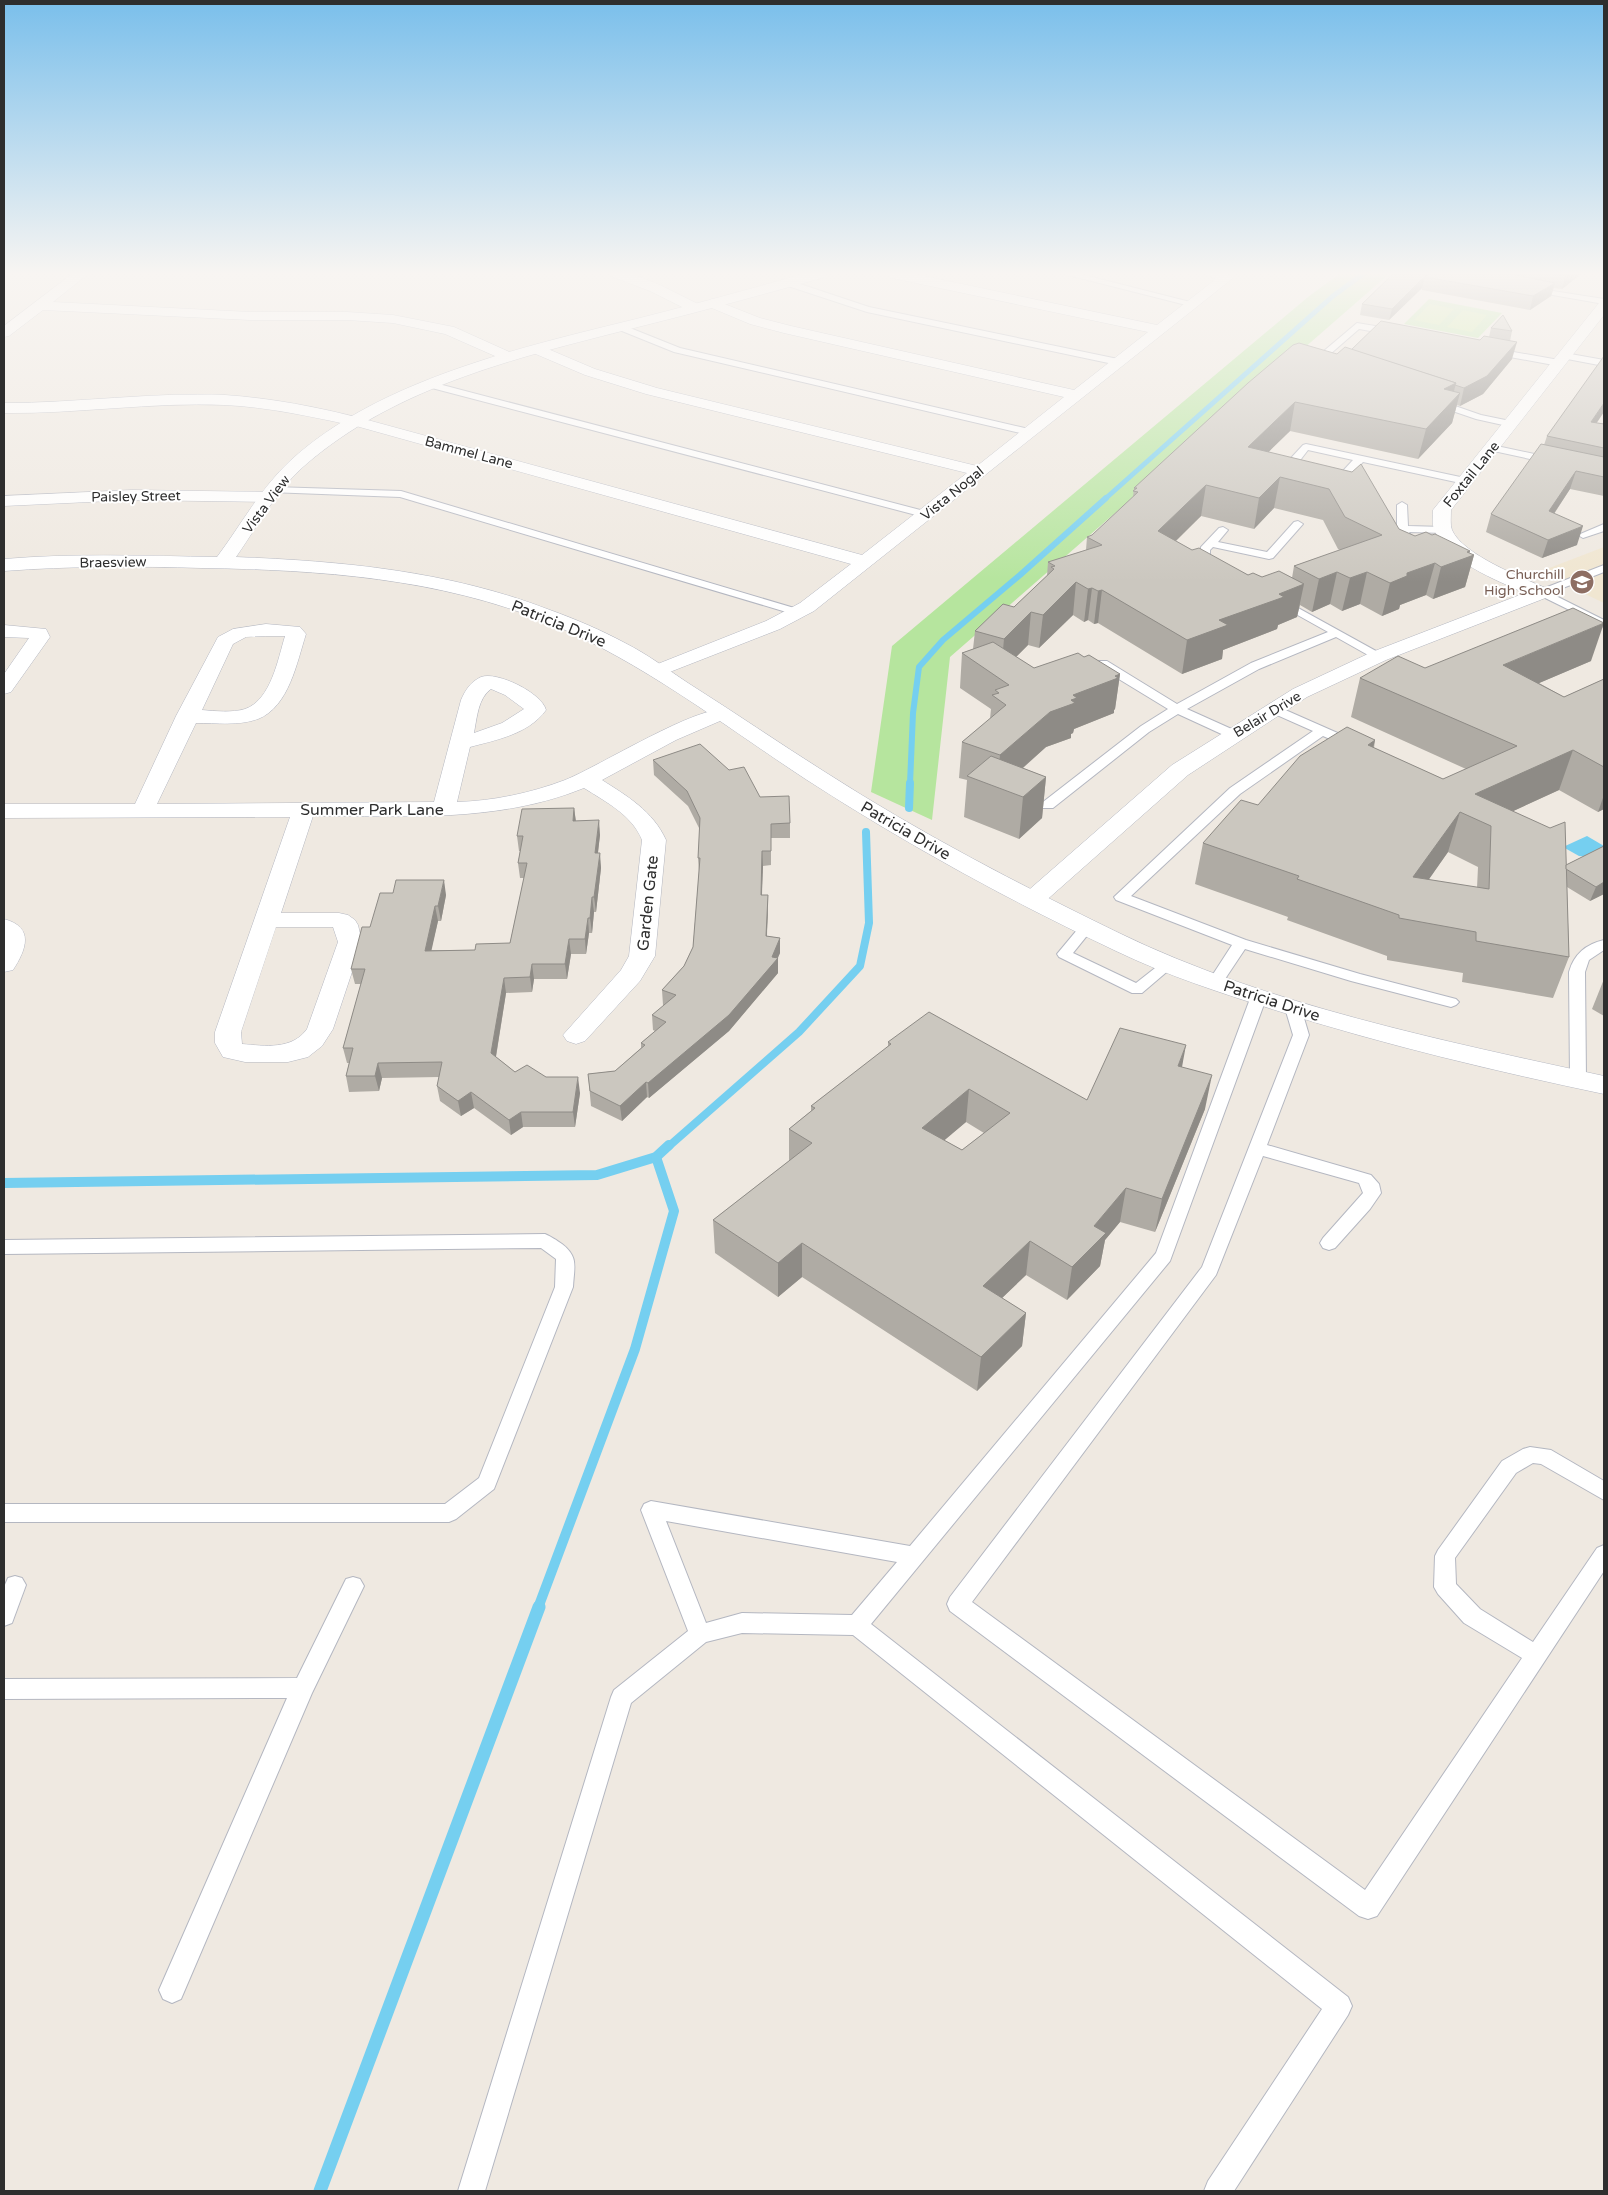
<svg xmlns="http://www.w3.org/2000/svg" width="1608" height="2195" font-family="'Varela Round',sans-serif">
	<rect width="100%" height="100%" fill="#efe9e1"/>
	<polygon fill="#f0e6d1" points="1604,547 1604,603 1539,572"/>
	<g fill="#b6e59e">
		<polygon points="1339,274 1389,274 950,657 932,820 871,792 892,646 1308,297"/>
		<polygon points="1429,299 1502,313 1478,338 1404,324"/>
	</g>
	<g fill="#c9ec9a">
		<polygon points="1430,304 1454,309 1439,325 1414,320"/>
		<polygon points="1463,310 1487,315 1472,332 1447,327"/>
	</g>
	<polygon fill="#75cff0" points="1587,836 1604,846 1604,859 1579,856 1563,847"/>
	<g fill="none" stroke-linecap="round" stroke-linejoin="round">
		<polyline stroke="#75cff0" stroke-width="5" points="1105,499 1333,296 1363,274"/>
		<polyline stroke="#75cff0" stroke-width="6" points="910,784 913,713 919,667 943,640 1020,575 1106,498"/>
		<g stroke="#75cff0" stroke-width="8">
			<polyline points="909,808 910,783"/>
			<polyline points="668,1147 799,1032 860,966 869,923 866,832"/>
		</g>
		<g stroke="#75cff0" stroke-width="10">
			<polyline points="4,1183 597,1175 656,1157 669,1145"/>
			<polyline points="538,1608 635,1349 674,1211 656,1157"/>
		</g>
		<polyline stroke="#75cff0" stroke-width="13" points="320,2191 539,1607"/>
		<defs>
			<g id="lane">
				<polygon points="1064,274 1080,274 1198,304 1194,307"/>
				<polygon points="785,281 791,281 869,307 1118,359 1122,362 1118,365 867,312 785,285"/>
				<polygon points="1527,287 1604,299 1604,304 1530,291 1527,291"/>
				<polygon points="1357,323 1393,329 1397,332 1393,335 1359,329 1321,362 1324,365 1322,367 1312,365 1312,361"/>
				<polygon points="620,324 680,348 1029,429 1034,432 1029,435 674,352 617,329 616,327"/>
				<polygon points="1491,348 1559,360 1563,363 1559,366 1488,353 1487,351"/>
				<polygon points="1565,353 1604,360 1604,366 1562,358 1561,356"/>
				<polygon points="431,382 928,512 929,514 928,516 920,516 428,387 426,385"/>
				<polygon points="1435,399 1481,415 1515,422 1517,424 1512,427 1476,419 1432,404 1432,400"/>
				<polygon points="1306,444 1465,478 1470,481 1465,484 1363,462 1338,488 1334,489 1329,486 1353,460 1308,450 1288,476 1278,476 1278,472 1303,445"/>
				<polygon points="1492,445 1553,458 1558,461 1553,464 1489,450 1487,448"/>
				<polygon points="273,487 401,491 801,610 803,612 801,614 793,614 400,497 269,492 268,490"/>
				<polygon points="1402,502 1407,505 1408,526 1444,527 1449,530 1444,533 1409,532 1418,549 1413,552 1409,551 1397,529 1397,505"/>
				<polygon points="1298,521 1303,524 1273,558 1269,559 1213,547 1210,550 1210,555 1222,566 1217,569 1213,568 1200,556 1201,547 1219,528 1223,527 1228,530 1218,542 1267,552 1294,522"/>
				<polygon points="1604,524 1604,531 1583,538 1578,535"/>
				<polygon points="1604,565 1604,572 1550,593 1604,620 1604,627 1535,593 1537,591"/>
				<polygon points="1280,598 1385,656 1383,659 1375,659 1336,637 1259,669 1187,709 1236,731 1238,734 1236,737 1228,737 1178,714 1149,732 1053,808 1043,808 1041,805 1043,802 1141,726 1168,709 1099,667 1097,664 1099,661 1107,661 1177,704 1251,663 1328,632 1276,603 1274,601"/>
				<polygon points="1274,705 1358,742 1359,745 1353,749 1323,736 1240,794 1131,896 1246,940 1360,974 1456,999 1459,1002 1456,1005 1451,1007 1351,981 1245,949 1221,985 1211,985 1208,982 1232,945 1116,900 1114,897 1230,788 1313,731 1270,712 1268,709"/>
				<polygon points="1087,923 1092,924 1094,927 1073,953 1136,983 1164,961 1174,961 1176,964 1142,993 1132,993 1059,957 1057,954 1082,924"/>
				<path d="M1604,940v10l-15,10 -4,12 1,107 -2,4 -6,1 -6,-1 -2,-4 -1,-107c5,-18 17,-28 35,-32z"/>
				<path d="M1259,991l5,2 3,3 -97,265 -299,363 477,373 4,9 -4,9 -114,176h-30l4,-10 114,-172 -469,-374 -111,-2 -36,9 -75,61 -146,488h-27l153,-494 3,-7 74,-59 -47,-121 3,-6 7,-3 259,45 246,-293 95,-257 3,-3zM666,1521l231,41 -45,53 -110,-2 -36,10z"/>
				<polygon points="1293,1003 1298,1004 1301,1008 1309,1035 1267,1145 1371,1175 1379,1184 1381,1193 1370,1209 1335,1248 1329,1250 1323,1248 1320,1243 1323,1238 1363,1193 1359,1183 1263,1156 1216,1275 972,1602 1365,1890 1522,1658 1464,1623 1438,1594 1434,1587 1435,1556 1438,1550 1502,1461 1523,1449 1530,1447 1551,1450 1604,1481 1604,1500 1541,1464 1533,1463 1516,1473 1455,1558 1456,1584 1480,1609 1533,1642 1597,1548 1604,1545 1604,1571 1377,1916 1368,1919 1359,1916 950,1611 947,1604 950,1597 1202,1267 1293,1035 1285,1008 1288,1004"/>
				<path d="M545,1234c7,3 11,6 17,10 17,13 12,23 11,43l-79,202 -38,30 -7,3h-445v-18h441l34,-26 76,-191 1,-28 -15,-11 -537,6v-14z"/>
				<polygon points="15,1576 22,1578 26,1585 12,1623 4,1626 4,1587 8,1578"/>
				<polygon points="353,1577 360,1579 364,1586 312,1693 181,1999 172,2003 163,1999 159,1990 287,1698 4,1699 4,1679 297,1678 346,1579"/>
			</g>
			<g id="street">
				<polygon points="72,274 88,274 53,302 250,312 347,312 393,315 454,327 514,354 517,357 514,360 504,360 445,334 393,323 347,320 250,320 43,310 9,336 4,337 4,326"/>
				<polygon points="611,274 632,274 660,285 698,304 700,307 693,311 688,310 650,291 613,277"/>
				<path d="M885,274h29l243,51 59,-46 -11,-5h23l5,4 -419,333 -34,18 -123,48 -7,-2 -3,-4 3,-4 116,-46 34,-18 51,-39 -495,-138c-44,-9 -87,-19 -132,-21 -73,-3 -147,9 -220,8v-10c74,0 147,-11 221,-8 46,3 93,12 139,24l498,136 105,-82 -321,-79 -61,-19 -54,-23 -2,-3 2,-3h10l54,23 62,19 320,78 87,-69 -280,-64 -34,-9 -43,-18 -2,-3 7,-4 48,19 31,8 283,64 74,-58 -256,-54z"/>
				<path d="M1604,302v13l-153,195c0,7 -1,14 1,20 11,25 71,48 96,59l3,4 -3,4 -162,63 -79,37 -119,78 -147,130 -9,2 -9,-2 -3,-5 3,-5 149,-130 121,-76 79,-37 153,-59c-29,-13 -79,-32 -91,-64 -2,-5 -1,-13 -1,-19l166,-207z"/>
				<polygon points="132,490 268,492 274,493 277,497 274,501 268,502 132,500 4,506 4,496"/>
				<path d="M266,624l34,3 6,7c-9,28 -17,73 -48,85 -19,7 -42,4 -62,4l-39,81 277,-2 27,-102c4,-9 9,-18 20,-23 16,-6 61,16 65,33 -17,24 -50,30 -76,37l-13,55c36,-1 74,-9 108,-22 33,-13 135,-77 162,-70l4,4 -4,4 -51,22 -74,40c25,16 51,31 64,60l-11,116 -15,25 -55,60 -9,3 -9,-3 -4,-6 58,-65 8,-14 13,-116c-10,-25 -36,-38 -58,-52 -86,35 -180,28 -271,28l-32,97h58l9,2 7,5 3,5 4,17 -29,87 -11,17 -14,11 -20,5h-43l-22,-5 -8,-14v-11l75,-215 -286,1v-14h131l41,-88 42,-79 15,-8zM266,636h19c-7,23 -14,64 -40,73 -13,4 -30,2 -43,1l31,-66 13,-7zM491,689l14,6 19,14 -22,14 -28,10c3,-15 4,-35 17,-44zM276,927h57l5,15 -31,87c-15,21 -42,17 -65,15l-1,-12z"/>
				<polygon points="4,625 46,629 50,637 11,692 4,694 4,674 29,638 4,637"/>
				<path d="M4,919c31,8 22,31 9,51l-9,2z"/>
			</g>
			<path id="secondary" d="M803,274h24l-2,3c-60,17 -119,33 -179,48 -118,30 -249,59 -343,142 -28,25 -46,60 -67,90 106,4 213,14 314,53 25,9 51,20 75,33 22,11 42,26 63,40 46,29 91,60 137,89 95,61 193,112 294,161 148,72 325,108 485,143v18c-109,-23 -219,-49 -326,-83 -54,-17 -110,-35 -162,-60 -106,-50 -210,-107 -309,-171 -84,-55 -164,-118 -258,-157 -110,-45 -229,-53 -347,-55 -66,-2 -132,-2 -198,3v-12c71,-6 142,-3 213,-2 24,-32 43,-68 73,-96 88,-81 232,-114 346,-142 56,-14 111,-29 167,-45z"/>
		</defs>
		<use href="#lane" stroke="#b4b7c1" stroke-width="2"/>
		<use href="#street" stroke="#b4b7c1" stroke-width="1"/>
		<use href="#secondary" stroke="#b4b7c1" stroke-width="1"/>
		<use href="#lane" fill="#fff" fill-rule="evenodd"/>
		<use href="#street" fill="#fff" fill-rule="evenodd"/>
		<use href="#secondary" fill="#fff" fill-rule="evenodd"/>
	</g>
	<g fill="#afaba4" fill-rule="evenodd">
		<polygon points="1393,274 1581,274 1562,289 1554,288 1551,296 1530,310 1422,290 1422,288 1389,320 1360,315 1362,304"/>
		<path d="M1491,328l21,3 -2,10 2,18 -29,35 -23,12 -3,-1 -5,18 -34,36 -128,-28 -22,21 131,77 16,7 17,-1 38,16 -1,2 5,2 -9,32 -32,12 -7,-4 -26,10 -1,4 -17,7 -22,-12 -18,7 -12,-7 -18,8 -12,-7 -3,12 -19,8 -1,4 -54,21 -1,9 -40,15 -84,-51 -4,1 -6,-4 -4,2 -11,-7 -34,33 -11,-3 -12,12 18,11 50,-11 36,17 -5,35 -1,1v3l-40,16 -1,4 -2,1v4l-25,9 -23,21 23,9 -4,41 -23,21 -55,-22 3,-37 -8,-2 3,-36 28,-23 1,-10 -31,-21 2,-35 11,-4 2,-18 39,-24 33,-31 1,-14 38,-12 1,-13 5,-2 41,-38 1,-9 203,-134 14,-4 129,-10 9,-3zM1274,508l49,12 15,29 2,1 -46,16 -2,12 -30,-1 -14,-2 -56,-25 -16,-9 25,-25 53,13z"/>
		<polygon points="1597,423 1604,424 1604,496 1570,489 1554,514 1577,545 1542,558 1486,532 1491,514 1544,445 1547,436"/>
		<path d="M1591,661l-52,22 25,14 40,-18v130l-6,3 -39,-22 -46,21 53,54 38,-19v48l-14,7 -23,-14 2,70 -16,41 -91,-16 1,-9 -76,-13v-4l-100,-36 1,-3 -93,-33 8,-41 55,-38 117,-65 -1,8 69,31 23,-10 -115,-52 9,-39 65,-10zM1448,852l30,15 -1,21 -49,-8z"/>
		<polygon points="653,760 760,797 790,823 790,838 771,838 771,865 763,866 762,895 768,895 767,936 780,938 780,953 778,958 778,973 729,1031 649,1098 647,1097 622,1121 591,1106 588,1074 615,1071 641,1048 641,1043 655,1031 653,1030 652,1015 664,1006 663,1005 662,990 684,966 693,947 699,872 698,858 700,830 688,806 654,775"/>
		<polygon points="574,808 576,821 600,835 598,853 601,868 596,912 594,912 592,933 589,933 586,954 571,954 567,979 534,979 532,992 506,993 496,1057 515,1072 546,1077 580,1093 575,1127 523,1127 511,1135 474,1108 461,1116 440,1101 437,1086 439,1077 382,1078 379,1091 349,1092 346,1076 349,1063 347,1063 343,1048 361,984 355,984 351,969 370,927 446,895 441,921 438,921 431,950 475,950 510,943 524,878 520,878 518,863 520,851 519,851 517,836"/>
		<polygon points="1604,979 1604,1016 1592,1009"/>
		<path d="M888,1042l199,58 95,-33 23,42 -50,123 -35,-10 -15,18 -5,26 -33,34 -41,-25 -24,23 24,15 -4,33 -45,45 -175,-114 -24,20 -63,-44 -2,-33 76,-59v-32l22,-18v-5l77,-59zM966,1122l18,11 -22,17 -18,-10z"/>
	</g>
	<g fill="#8e8b86">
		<polygon points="1568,274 1581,274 1562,289 1565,276"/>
		<polygon points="1425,277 1422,288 1389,320 1392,309"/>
		<polygon points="1555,283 1551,296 1530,310 1533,296"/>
		<polygon points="1517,342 1512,359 1483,394 1460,406 1464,388"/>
		<polygon points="1456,383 1451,403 1460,393 1452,423 1418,459 1426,429 1444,389"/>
		<polygon points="1295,402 1290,431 1242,478 1248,447"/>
		<polygon points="1604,403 1604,412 1586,439 1591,422"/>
		<polygon points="1576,471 1570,489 1543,530 1549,511"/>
		<polygon points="1280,477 1274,508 1254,529 1259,498"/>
		<polygon points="1206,485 1201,516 1153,563 1158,531"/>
		<polygon points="1583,526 1577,545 1542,558 1548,540"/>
		<polygon points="1470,551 1468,557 1474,555 1465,587 1433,599 1441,567"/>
		<polygon points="1435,563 1426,595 1400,605 1399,609 1382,616 1390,583 1407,573"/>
		<polygon points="1337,572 1330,604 1312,612 1319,579"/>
		<polygon points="1367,572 1360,604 1342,611 1350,578"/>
		<polygon points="1076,582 1073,615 1039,648 1043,615"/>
		<polygon points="1304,584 1297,617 1278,625 1277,629 1223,650 1222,659 1182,674 1187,640 1219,620 1279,594"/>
		<polygon points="1092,588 1088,620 1084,622 1088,589"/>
		<polygon points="1102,590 1098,623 1094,624 1098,591"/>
		<polygon points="1031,612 1028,645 1001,672 1004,639"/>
		<polygon points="1604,623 1591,661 1492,703 1503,665"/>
		<polygon points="1120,674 1115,709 1114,710 1114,713 1074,729 1073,733 1071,734 1071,738 1046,747 1000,788 997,787 1000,755 1050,712 1073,695"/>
		<polygon points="1375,740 1365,780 1368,745"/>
		<polygon points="1573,750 1559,790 1485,824 1475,794"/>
		<polygon points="1046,777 1042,818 1019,839 1023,797"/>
		<polygon points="1604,795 1604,809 1598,812"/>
		<polygon points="574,808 576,823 573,821"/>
		<polygon points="1460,812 1448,852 1402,918 1413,877"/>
		<polygon points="599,820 600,835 596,868 595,853"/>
		<polygon points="762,851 763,866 761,910 761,895"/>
		<polygon points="600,853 601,868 596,912 594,897"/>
		<polygon points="444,880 446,895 441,921 438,906"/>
		<polygon points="1604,882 1604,894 1590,901 1596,887"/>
		<polygon points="768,895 768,910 766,951 766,936"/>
		<polygon points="592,897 594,912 592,933 590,918"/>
		<polygon points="435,906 438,921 428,966 425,951"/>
		<polygon points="588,918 589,933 586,954 585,939"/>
		<polygon points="780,938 780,953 777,959 778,958 778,973 729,1031 649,1098 648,1083 772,957"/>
		<polygon points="569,939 571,954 567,979 565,964"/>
		<polygon points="532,964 534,979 532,992 530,977"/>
		<polygon points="504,978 506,993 494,1068 491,1053"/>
		<polygon points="1186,1045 1180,1078 1178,1066"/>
		<polygon points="378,1063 382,1078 379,1091 375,1076"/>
		<polygon points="1212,1075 1205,1109 1155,1232 1162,1199"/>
		<polygon points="578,1077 580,1093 575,1127 573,1112"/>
		<polygon points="646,1082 647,1097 622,1121 620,1106"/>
		<polygon points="969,1089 966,1122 920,1161 922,1128"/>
		<polygon points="471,1092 474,1108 461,1116 458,1101"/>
		<polygon points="521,1112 523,1127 511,1135 509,1120"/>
		<polygon points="1126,1188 1120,1222 1105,1240 1100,1266 1067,1300 1072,1267 1094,1226"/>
		<polygon points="1030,1241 1026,1275 980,1319 983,1286"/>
		<polygon points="802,1243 802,1277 778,1297 778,1263"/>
		<polygon points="1026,1313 1022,1346 977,1391 981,1357"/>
	</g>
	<g fill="#cbc7bf" stroke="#8e8b86" fill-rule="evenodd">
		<polygon points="1393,274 1427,274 1392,309 1362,304"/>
		<polygon points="1428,274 1511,274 1555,283 1533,296 1425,277"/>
		<polygon points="1555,274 1568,274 1565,276"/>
		<polygon points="1503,315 1512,331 1491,328"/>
		<polygon points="1381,321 1480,340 1484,336 1517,342 1487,376 1464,388 1455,385 1456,383 1351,350"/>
		<polygon points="1299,343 1337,354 1345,347 1456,383 1444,389 1460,393 1426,429 1295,402 1248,447 1352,472 1361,464 1399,529 1415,536 1426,532 1432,535 1435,534 1470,551 1467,552 1474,555 1441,567 1435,563 1407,573 1407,576 1390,583 1367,572 1350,578 1337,572 1319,579 1294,566 1382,535 1345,517 1329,489 1280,477 1259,498 1206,485 1158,531 1192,550 1199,548 1248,575 1253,573 1262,577 1279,571 1304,584 1279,594 1284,597 1219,620 1228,625 1187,640 1102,590 1098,591 1092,588 1088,589 1076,582 1043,615 1031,612 1004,639 975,631 1003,604 1014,607 1054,569 1051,567 1055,566 1048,562 1102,545 1087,537 1092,535 1138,492 1133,491 1137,488 1134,488 1248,383 1293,345"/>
		<polygon points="1604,356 1604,403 1591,422 1604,424 1604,448 1547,436"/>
		<polygon points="1541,444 1604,457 1604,477 1576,471 1549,511 1583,526 1548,540 1491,514"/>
		<path d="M1573,608l31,15 -101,42 61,32 40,-18v88l-31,-17 -98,44 75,34 15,-6 4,135 -93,-16v-9l-77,-14v-3l-102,-36 2,-3 -96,-33 38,-43 17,5 42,-49 47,-29 28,13 -7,5 75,34 74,-33 -157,-68 38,-22 27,12zM1460,812l31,14 -2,63 -76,-12z"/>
		<polygon points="993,642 1034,668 1078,653 1084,657 1089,655 1120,674 1115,676 1118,678 1073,695 1077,698 1071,700 1075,703 1050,712 1000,755 962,742 1006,705 992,695 999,693 995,690 1009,685 962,653"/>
		<polygon points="700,744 729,770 744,767 760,797 789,796 790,823 771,824 771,851 762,851 761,895 768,895 766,936 780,938 772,957 778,958 729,1015 648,1083 646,1082 620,1106 590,1091 588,1074 615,1071 645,1045 641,1043 666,1022 652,1015 676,995 662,990 684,966 693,947 700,858 698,858 700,818 687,791 653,760"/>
		<polygon points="991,756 1046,777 1023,797 967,776"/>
		<polygon points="574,808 573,821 599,820 595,853 600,853 594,897 592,897 590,918 588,918 585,939 569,939 565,964 532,964 530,977 504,978 491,1053 515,1072 527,1065 546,1077 578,1077 573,1112 521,1112 509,1120 471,1092 458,1101 437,1086 442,1062 378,1063 375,1076 346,1076 353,1048 343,1048 365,969 351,969 362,927 370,927 380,893 393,893 396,880 444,880 438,906 435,906 425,951 475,950 476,944 510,943 527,863 518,863 523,836 517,836 522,809"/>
		<polygon points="1604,846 1604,882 1596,887 1566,869 1566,865"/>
		<path d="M929,1012l158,88 33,-72 66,17 -8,21 34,9 -50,124 -36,-11 -32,38 12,7 -34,34 -42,-26 -47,45 43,27 -45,44 -179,-114 -24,20 -65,-43 99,-77 -23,-14 26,-21 -4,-2 80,-62 -3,-2zM969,1089l41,24 -48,37 -40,-22z"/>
	</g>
	<linearGradient id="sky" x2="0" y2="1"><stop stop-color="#7abfeb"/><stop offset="0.47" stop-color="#f8f5f2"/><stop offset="1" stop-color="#f8f5f2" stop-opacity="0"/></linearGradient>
	<rect width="1608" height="582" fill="url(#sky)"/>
	<defs>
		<symbol id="school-disc" viewBox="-11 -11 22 22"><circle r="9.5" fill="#8d6e63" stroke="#fff"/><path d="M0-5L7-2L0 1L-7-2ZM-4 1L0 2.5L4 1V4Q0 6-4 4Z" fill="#fff"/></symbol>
	</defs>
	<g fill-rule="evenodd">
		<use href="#school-disc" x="1568" y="568" width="28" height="28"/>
	</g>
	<g text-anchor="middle" stroke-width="4" stroke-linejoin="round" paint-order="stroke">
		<g font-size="14" fill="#2e2e2e" stroke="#fff">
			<text transform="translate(469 452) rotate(15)" y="5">Bammel Lane</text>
			<text transform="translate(1471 474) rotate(-51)" y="5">Foxtail Lane</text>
			<text transform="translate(952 493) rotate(-39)" y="5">Vista Nogal</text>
			<text transform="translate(136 496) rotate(-1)" y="5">Paisley Street</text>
			<text transform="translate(266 504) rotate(-53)" y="5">Vista View</text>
			<text transform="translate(113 562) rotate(-1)" y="5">Braesview</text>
			<text transform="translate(1267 714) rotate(-31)" y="5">Belair Drive</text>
		</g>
		<g font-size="14" fill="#785e54" stroke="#fff" text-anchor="end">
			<text x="1564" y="579">Churchill<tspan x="1564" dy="16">High School</tspan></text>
		</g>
		<g font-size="16" fill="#2e2e2e" stroke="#fff">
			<text transform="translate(559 623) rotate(22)" y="6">Patricia Drive</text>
			<text x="372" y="815">Summer Park Lane</text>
			<text transform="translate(906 830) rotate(30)" y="6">Patricia Drive</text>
			<text transform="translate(647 903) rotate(-84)" y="6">Garden Gate</text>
			<text transform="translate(1272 1000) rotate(18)" y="6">Patricia Drive</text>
		</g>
	</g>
	<rect width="1608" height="2195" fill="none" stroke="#2e2e2e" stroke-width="10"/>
</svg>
